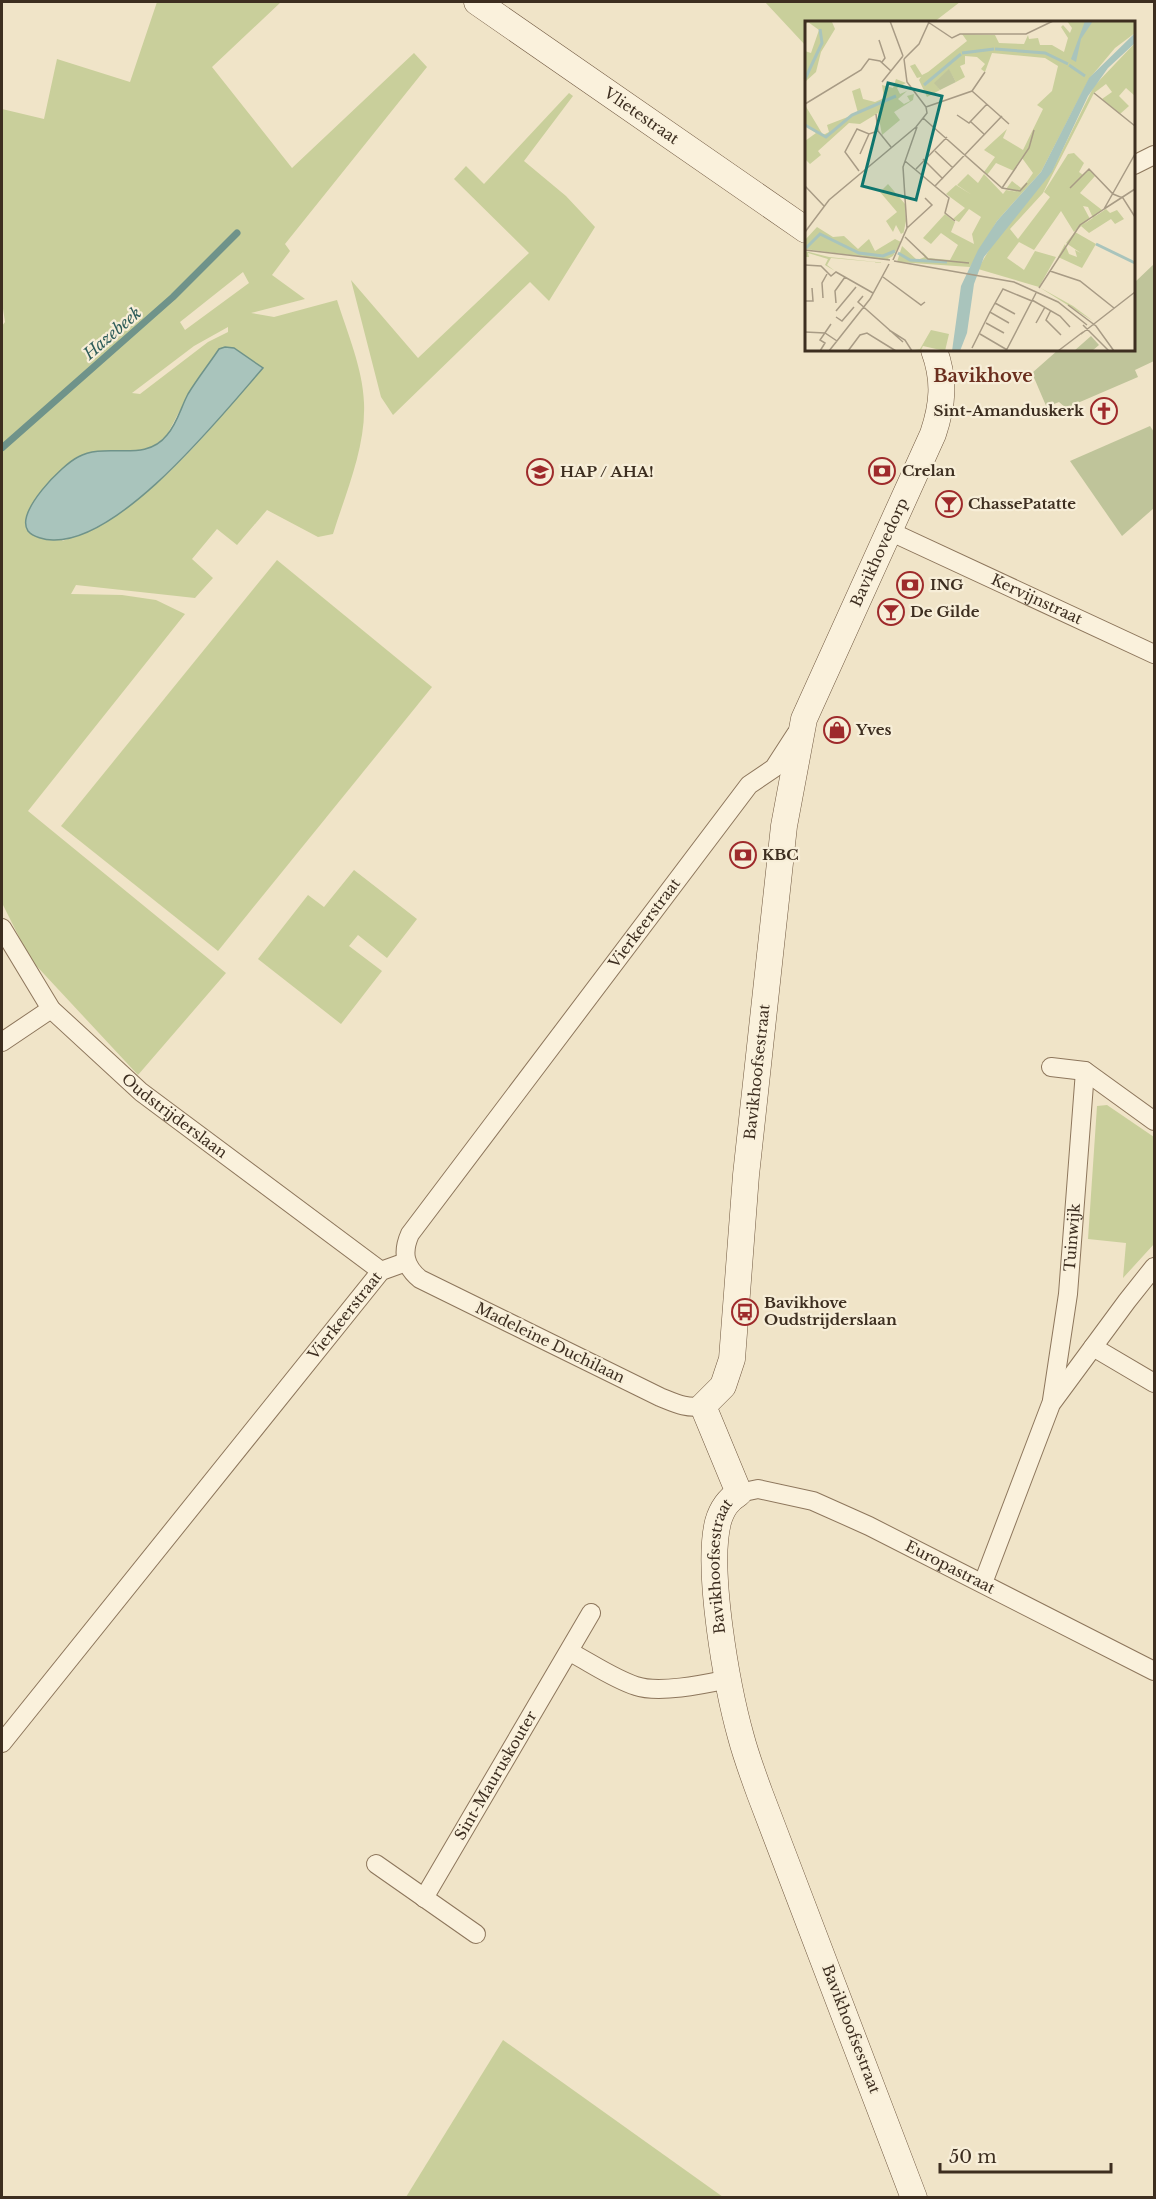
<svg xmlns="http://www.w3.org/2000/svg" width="1156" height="2199" font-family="'Libre Baskerville',serif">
	<rect width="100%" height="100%" fill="#f0e4c8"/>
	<g fill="#c9cf9b" fill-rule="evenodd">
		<path d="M157,2h124l-69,65 80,101 122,-115 13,14 -142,177 5,7 -18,24 33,24 -54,14 23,4 63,-17c10,32 26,69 27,103 2,44 -18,89 -31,131l-15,3 -51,-27 -30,35 -20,-16 -25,30 21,19 -18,20 -119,-13 -5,9 51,1 34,5 29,14 -157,197 198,162 -88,102 -108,-116 -28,-56v-577l3,-4 -3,-20v-193l42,10 13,-60 73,23zM243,272l6,11 -64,47 -5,-8zM228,327v5l-20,10 -68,52 -8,-1 62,-47zM219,349l43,19c-55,65 -115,145 -200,173l65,-90 22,-1 18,-15 22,-42z"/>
		<polygon points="765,2 960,2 934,22 806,22 806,46"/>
		<polygon points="569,93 573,96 524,161 566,196 595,227 549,301 530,282 393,415 381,397 351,280 418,358 529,253 454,179 466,166 484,184"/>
		<polygon points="277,560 432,687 218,951 61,826"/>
		<polygon points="354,870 417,919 387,958 358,935 349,946 382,971 341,1024 258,959 308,895 324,907"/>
		<polygon points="1107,1105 1154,1137 1154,1244 1123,1278 1126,1243 1088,1239 1097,1106"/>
		<polygon points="503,2040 723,2197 406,2197"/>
	</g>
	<g fill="#bfc49a">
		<polygon points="1154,264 1154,361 1135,370 1138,377 1066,408 1059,402 1054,404 1054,413 1050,415 1032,373 1058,350 1134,350 1134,283"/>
		<polygon points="1150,426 1154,432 1154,508 1122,536 1070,461"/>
	</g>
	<path fill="#a9c4bc" stroke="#6f938a" stroke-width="1.5" d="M225,347l9,1 29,20c-42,48 -142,174 -210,172 -8,0 -20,-3 -25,-9 -13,-19 34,-66 50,-74 29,-16 66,7 89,-22 10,-11 14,-28 21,-41 9,-15 21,-30 31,-45z"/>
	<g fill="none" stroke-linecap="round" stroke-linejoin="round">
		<polyline stroke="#6f938a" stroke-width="7" points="2,448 173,297 237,233"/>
		<defs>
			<g id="street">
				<polyline points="1134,165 1154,155"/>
				<path id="s1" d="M887,530l267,124"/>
				<path id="s2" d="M2,928l49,81 90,83 240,179"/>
				<polyline points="2,1042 51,1009"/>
				<polyline points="1051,1067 1085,1071 1154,1121"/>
				<polyline points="1093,1347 1154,1383"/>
				<path id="s3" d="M1052,1400l16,-106 17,-223"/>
				<path id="s4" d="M703,1406c-17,3 -28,-3 -43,-9l-240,-118c-16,-13 -18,-27 -10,-45l339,-449 25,-17 22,-34"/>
				<path id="s5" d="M739,1493l19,-4 55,12 56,25 285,145"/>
				<polyline points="983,1583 1051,1404 1127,1301 1154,1267"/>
				<path d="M570,1652c21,11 44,27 66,34 23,8 69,-2 93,-7"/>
				<path id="s6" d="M2,1743l379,-472 25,-9"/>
				<polyline points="376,1864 476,1934"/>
				<path id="s7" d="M424,1898l167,-285"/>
			</g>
			<g id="secondary">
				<path id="s8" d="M477,2l329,228"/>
				<path id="s9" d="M914,2198l-154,-404c-7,-19 -14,-38 -19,-57 -14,-50 -35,-167 -23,-215 4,-14 10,-22 21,-29l-36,-87 20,-20 9,-27 14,-184 38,-349 20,-107 129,-285c10,-30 12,-54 1,-84"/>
			</g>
		</defs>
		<use href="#street" stroke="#8d765c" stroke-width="20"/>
		<use href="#secondary" stroke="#6f573f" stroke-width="27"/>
		<use href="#street" stroke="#faf1dc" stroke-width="18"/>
		<use href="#secondary" stroke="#faf1dc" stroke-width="26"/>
	</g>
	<defs>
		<symbol id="church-ring" viewBox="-11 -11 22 22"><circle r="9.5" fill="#f7eed8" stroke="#9e2a2b" stroke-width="1.5"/><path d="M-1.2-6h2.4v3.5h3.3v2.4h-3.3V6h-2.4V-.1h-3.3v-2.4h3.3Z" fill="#9e2a2b"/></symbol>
		<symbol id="bank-ring" viewBox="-11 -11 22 22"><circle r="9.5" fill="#f7eed8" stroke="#9e2a2b" stroke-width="1.5"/><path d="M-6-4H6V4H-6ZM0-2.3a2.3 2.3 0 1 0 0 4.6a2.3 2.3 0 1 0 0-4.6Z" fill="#9e2a2b"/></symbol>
		<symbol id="school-ring" viewBox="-11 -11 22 22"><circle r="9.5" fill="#f7eed8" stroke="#9e2a2b" stroke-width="1.5"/><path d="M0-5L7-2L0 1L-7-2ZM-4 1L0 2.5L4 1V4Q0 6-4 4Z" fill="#9e2a2b"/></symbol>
		<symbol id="bar-ring" viewBox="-11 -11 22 22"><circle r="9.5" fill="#f7eed8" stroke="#9e2a2b" stroke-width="1.5"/><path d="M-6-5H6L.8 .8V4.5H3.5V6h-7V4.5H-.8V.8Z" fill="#9e2a2b"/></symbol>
		<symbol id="shop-ring" viewBox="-11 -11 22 22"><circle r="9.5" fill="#f7eed8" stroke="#9e2a2b" stroke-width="1.5"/><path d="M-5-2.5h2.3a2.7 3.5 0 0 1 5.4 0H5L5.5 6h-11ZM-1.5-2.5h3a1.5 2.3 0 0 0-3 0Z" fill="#9e2a2b"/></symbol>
		<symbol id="bus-ring" viewBox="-11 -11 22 22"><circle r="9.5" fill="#f7eed8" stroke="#9e2a2b" stroke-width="1.5"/><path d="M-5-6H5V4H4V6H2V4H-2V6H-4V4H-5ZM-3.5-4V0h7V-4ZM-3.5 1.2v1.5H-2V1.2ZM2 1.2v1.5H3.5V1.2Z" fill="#9e2a2b"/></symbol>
	</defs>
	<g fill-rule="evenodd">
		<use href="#church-ring" x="1089" y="396" width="30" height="30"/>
		<use href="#bank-ring" x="867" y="456" width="30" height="30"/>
		<use href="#school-ring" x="525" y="457" width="30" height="30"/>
		<use href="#bar-ring" x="934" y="489" width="30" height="30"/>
		<use href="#bank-ring" x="895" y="570" width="30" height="30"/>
		<use href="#bar-ring" x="876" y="597" width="30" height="30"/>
		<use href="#shop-ring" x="822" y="715" width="30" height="30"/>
		<use href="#bank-ring" x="728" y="840" width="30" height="30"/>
		<use href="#bus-ring" x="730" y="1297" width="30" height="30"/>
	</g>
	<g text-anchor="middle" stroke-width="4.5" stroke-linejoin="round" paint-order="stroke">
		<g font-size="15" fill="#3d2e20" stroke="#f7eed8">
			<text dy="5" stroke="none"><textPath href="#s8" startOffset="200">Vlietestraat</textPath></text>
			<text dy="5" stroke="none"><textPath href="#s9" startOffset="1725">Bavikhovedorp</textPath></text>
			<text dy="5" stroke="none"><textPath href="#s1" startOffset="165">Kervijnstraat</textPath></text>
			<text dy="5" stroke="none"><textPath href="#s4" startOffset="752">Vierkeerstraat</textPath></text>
			<text dy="5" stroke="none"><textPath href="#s9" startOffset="1186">Bavikhoofsestraat</textPath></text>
			<text dy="5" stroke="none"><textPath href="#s2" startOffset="258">Oudstrijderslaan</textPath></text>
			<text dy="5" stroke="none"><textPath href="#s3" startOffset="164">Tuinwijk</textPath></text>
			<text dy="5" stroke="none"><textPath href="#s6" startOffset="548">Vierkeerstraat</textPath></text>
			<text transform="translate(550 1343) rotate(26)" y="5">Madeleine Duchilaan</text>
			<text dy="5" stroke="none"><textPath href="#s5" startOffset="228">Europastraat</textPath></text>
			<text dy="5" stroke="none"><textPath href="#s9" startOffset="666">Bavikhoofsestraat</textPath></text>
			<text dy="5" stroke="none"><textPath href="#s7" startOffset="142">Sint-Mauruskouter</textPath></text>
			<text transform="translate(851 2029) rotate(69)" y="5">Bavikhoofsestraat</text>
		</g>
		<g font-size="15" font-weight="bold" fill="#3d2e20" stroke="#f7eed8" text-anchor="start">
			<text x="1084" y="416" text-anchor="end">Sint-Amanduskerk</text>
			<text x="902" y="476">Crelan</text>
			<text x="560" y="477">HAP / AHA!</text>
			<text x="968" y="509">ChassePatatte</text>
			<text x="930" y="590">ING</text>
			<text x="910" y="617">De Gilde</text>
			<text x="856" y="735">Yves</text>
			<text x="762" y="860">KBC</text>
			<text x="764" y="1308">Bavikhove<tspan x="764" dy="17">Oudstrijderslaan</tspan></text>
		</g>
		<g font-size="16" font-style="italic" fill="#2f5d5a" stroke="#f7eed8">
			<text transform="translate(112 333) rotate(-41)" y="6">Hazebeek</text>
		</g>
		<g font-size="18" font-weight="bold" fill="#6b2e1e" stroke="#f7eed8">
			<text x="983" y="382">Bavikhove</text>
		</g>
	</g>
	<g transform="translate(805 21)">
		<rect width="330" height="330" fill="#f0e4c8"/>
		<path d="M0,0l27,1 3,7 -14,23 -5,20 -11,10v-31l6,2 8,-23 -11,-8 -3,3zM262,0h68v12l-20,15 -26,31 -48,93 -44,49 -27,46 -73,-5 5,-16 15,14 8,-3 -3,-6 6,7 22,2 8,-15 -17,-12 -10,11 -8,-6 22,-24 10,8 -4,10 23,12 -2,-10 9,-17 -12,-8 -10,13 -6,-3 12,-11 -19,-14 10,-9 16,10 -15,-10 11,-11 10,9 6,-9 19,20 3,-4 12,2 -12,-3 6,-8 9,7 5,-5 7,-10 -11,-15 -8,13 -18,-8 -9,12 -3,-3 11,-15 -11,-7 23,-21 -4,9 20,12 20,-41 -6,-4 15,-14 6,-25 -13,-8 -53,-5 -7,19 -4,-3 4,-5 -8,-7 -12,-1v8l-5,2 5,11 -9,5 -7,-12 -14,13 5,7 -13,7 -8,-17 2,-3 -4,1 -7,-12 5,-2 7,11 6,-3 39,-31 -5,-7 33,1 4,8 25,1 4,-9 1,4 9,-1 2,7h12l12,7 4,-14 -7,-11 2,-2 7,8 2,-5zM330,22v53l-9,-8 -7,8 10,10 -9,8 -18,-15 10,-7 -6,-8 -12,9 -51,100 -33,36 8,10 32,-42 -6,-5 24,-38 6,-1 10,10 -5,9 4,3 6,-6 6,7 -15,17 22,17 -9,8 -5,-11 -5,-1 7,13 -16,13 -13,-21 -27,39 -15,-8 -12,16 17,12 11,-19 21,6 -17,30 34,19 20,15 -54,-34 -61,-18 18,-31 56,-67 42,-85zM91,58l10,4 -9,5 3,6 7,-3 -9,8 6,5 6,-3 -3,-5 7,-2 -1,6 -33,21 14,-9 6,8 -18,15 -4,-22 -18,11 -11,-1 -31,28 3,4 -11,9 -5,-5v-18l11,-8 -11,-8v-20l18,30 6,-3 -2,-7 31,-12 -6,-22 8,-3 3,11 12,3 9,-4 -2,-13 11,3zM83,163l17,20 1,17 -4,19 2,-8 -3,2 -5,-9 -3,7 -7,-11 11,-9 -17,-20zM301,188l4,4 7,-3 7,9 -9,5 -4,-5 -22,14 -8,-7zM12,206l16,10 11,-1 14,13 11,-10 6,12 20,-12 6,3 -8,14 -7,4 -81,-11v-9zM270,211l21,12 -14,24 -24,-11 7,-13 4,10 8,3 -2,-7 6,3 -15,-10zM0,230l24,6 57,6 -55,-5 -4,7 8,6 -10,-6 3,-6 -20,-6 1,4h-4zM126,309l18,4 -4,17 -22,-5 -2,4 -7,-1h6z" fill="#c9cf9b"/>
		<path d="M144,48l7,13 -16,8 -6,-7zM286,315l8,9 -7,6h-18z" fill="#bfc49a"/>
		<path d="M280,0h8l-12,18 -5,23 -5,-3zM330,12v10l-27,25 -20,28 -36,76 -68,85 -10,27 -7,49 -7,18h-8l9,-65 17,-36 19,-29 44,-49 48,-94z" fill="#a9c4bc"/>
		<path fill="none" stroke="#a9c4bc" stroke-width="3" d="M190,28l50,4 23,11M157,32l32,-4M264,44l16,11M0,58l17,-36 -2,-14M119,64l37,-31M0,104l21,12 26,-22 44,-19M291,223l39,19M1,227l14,-14 39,19 24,3 12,-5M93,232l12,7 37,2"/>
		<path fill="none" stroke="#a89b85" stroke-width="1.5" d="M85,0l13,35M123,1l24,16 8,-4h66l27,-13M74,19l6,18 -3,4M99,38l3,23 19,25M99,38l15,-15 10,-22M77,61l21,-26M167,70l37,33M289,72l41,33M0,83l56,-34 8,-11 11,2 11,10M121,86l46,-16 13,-19M71,93l2,17 13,16M152,94l12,8 18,-19M118,97l79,70 18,3 7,-8M166,101l14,13M130,130l18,17M55,133l9,-20M118,138l20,20M100,140l44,37 -4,15 10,8M111,148l31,-32M54,150l-14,-19 12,-23 12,5 9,-3M0,165l19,20M130,165l67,-70M197,167l27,-40 5,-18M265,167l19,-19 24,25 10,4 12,19M299,188l31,-20M102,207l25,-23 -7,-7M0,211l24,-32 87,-73 11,-14 -1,-6M100,216l23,22 41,4M0,229l85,10M88,239l14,-32 -4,-61 14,-40M89,240l120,21 44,20 29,23M0,244l16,1 10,10 5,-4 37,21M245,250l30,10 34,27M78,256l38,28 4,-3M234,267l41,-63 24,-16 31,-55M58,275l-5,6 45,40M18,277l-1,-15 5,-9M227,279l28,16 10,11M0,280h8l-1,-13M31,282l-1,-12 10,-14M190,282l20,11M263,284l28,21 18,25M246,289l-5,10 15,15M31,290l20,-24M185,291l13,-23 29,12M31,296l6,4 12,-14M181,302l18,10M231,302l9,-16M278,304l26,26M84,309l16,10 7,11M0,311l20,1 12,8M175,313l29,17M276,313l54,-42M167,327l18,-36 19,11M15,330l5,-8 -5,-3 11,-16M24,330l41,-52 19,-35M43,330l12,-16 7,-2 29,18M201,330l30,-58M253,330l25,-19"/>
		<path fill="#0f766e" fill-opacity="0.15" stroke="#0f766e" stroke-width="3" d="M83,62l54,13 -26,104 -54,-14z"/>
		<rect width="330" height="330" fill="none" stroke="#3d2e20" stroke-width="3"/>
	</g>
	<rect width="1156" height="2199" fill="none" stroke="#3d2e20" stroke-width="6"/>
	<path d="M940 2163v9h171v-9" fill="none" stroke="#3d2e20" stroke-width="3"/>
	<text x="949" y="2163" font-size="18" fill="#3d2e20" stroke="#f7eed8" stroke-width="4.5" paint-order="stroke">50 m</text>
</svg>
